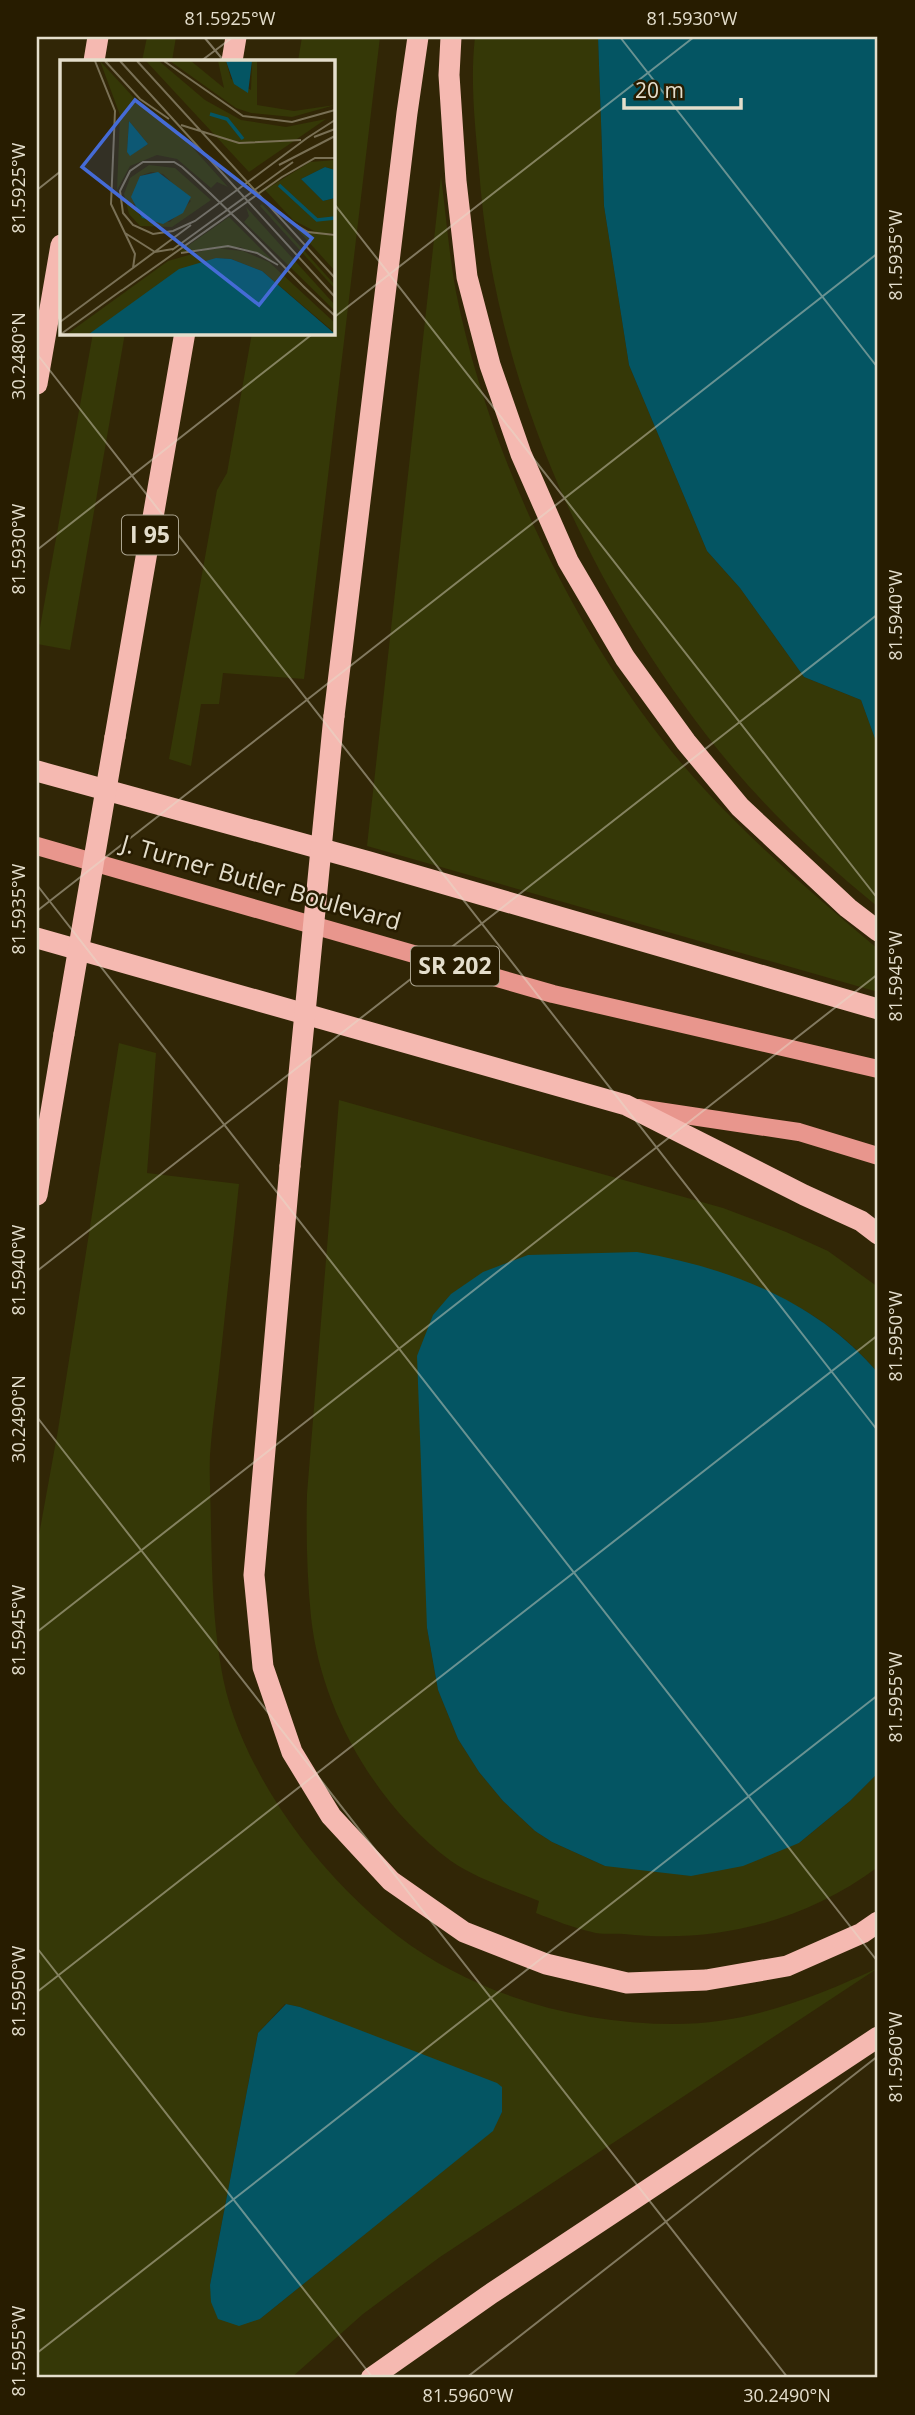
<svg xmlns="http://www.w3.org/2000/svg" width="915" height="2415" font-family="'Open Sans',sans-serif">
	<rect width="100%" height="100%" fill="#312606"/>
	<g fill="#353807" fill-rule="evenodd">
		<polygon points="147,37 176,37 172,61 142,61"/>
		<polygon points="302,37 380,37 304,679 223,673 219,704 201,704 191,766 169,759 217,490 227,473 252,333 332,332 332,61 298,61"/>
		<path d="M475,37h123l6,169 25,159 78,186 33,37 64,89 57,23 17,47v160c-51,-42 -102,-88 -145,-139 -139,-167 -239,-381 -254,-599 -4,-44 -9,-88 -4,-132z"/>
		<path d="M441,176c5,39 8,78 15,116 34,171 131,372 251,500 53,57 112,107 171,157v43l-511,-146z"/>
		<polygon points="93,333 125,333 70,650 37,644"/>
		<path d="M119,1043l37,10 -9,120 92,11c-6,59 -13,119 -19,178 -3,31 -8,62 -10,93 -1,24 1,48 1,73 1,46 2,93 10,139 18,115 127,250 230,303 68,36 147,54 224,54 72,0 139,-26 203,-56l-438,289 -77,57 -72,64h-254v-832l21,-116zM285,2004l15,3 202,105 -10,19 -232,188 -50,-34 48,-252z"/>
		<path d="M339,1100l384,108 63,24 42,19 50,36v86c-43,-51 -90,-75 -152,-98l-299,353 11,62 20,49 21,33 24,29 32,30 17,11 53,24 194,-23 51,-42 28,-28v94c-74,55 -163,77 -254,67 -11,-1 -22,1 -32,-2 -19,-4 -38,-12 -56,-19l3,-12c-29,-12 -62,-22 -88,-40 -75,-55 -130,-151 -140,-244 -4,-40 -5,-82 -4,-123z"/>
	</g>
	<g fill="#045563">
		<polygon points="598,37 878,37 878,747 861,700 804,677 740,588 707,551 629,365 604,206"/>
		<path d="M637,1252c91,15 180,49 241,121v400l-28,28 -51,42 -56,23 -52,10 -86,-10 -53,-24 -17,-11 -32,-30 -24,-29 -21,-33 -20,-49 -11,-62 -10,-272 16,-41 18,-21 32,-22 45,-17z"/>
		<polygon points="286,2004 300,2007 497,2083 502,2087 502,2112 493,2131 260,2319 239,2326 218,2319 211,2302 210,2285 258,2033"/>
	</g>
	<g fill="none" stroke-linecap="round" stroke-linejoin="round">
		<g stroke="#e8968d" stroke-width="18">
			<polyline points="37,846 553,994 878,1069"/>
			<polyline points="638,1108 799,1132 878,1156"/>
		</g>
		<g stroke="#f5b9b1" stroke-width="21">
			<polyline points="451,37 449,75 456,181 467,277 490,365 521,454 568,561 625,658 686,742 740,807 848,908 878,931"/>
			<polyline points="94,61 98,37"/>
			<polyline points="232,61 236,37"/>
			<polyline points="37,384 61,245"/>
			<polyline points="334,716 407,113 418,37"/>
			<polyline points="115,737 185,332"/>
			<polyline points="37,771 369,862 878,1009"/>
			<polyline points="37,938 626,1105 804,1195 861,1221 878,1234"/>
			<polyline points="290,1166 254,1575 263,1667 292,1752 331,1816 391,1881 464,1932 546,1964 627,1983 706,1980 787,1966 862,1933 878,1922"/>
			<polyline points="37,1195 64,1034"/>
			<polyline points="371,2378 492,2293 878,2037"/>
		</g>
		<g stroke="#f5b9b1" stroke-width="21">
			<polyline points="64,1034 115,737"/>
			<polyline points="290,1166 334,716"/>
		</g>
	</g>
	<path fill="none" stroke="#e4decc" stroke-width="2" stroke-opacity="0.45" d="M204,37l20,24M620,37l258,331M201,61l32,-24M37,190l24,-19M332,201l546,698M332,319l362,-282M37,354l841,1077M37,550l278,-218M37,885l841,1077M37,911l841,-658M37,1271l841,-657M37,1417l751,961M37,1632l841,-658M37,1948l336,430M37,1992l841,-657M37,2353l841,-658M466,2378l412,-322"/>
	<g text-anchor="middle" stroke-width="5" stroke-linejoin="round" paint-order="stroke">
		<g fill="#271c00" stroke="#aba48f" stroke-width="2">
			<rect x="122" y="515.5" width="56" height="39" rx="5"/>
			<rect x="411" y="946.5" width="88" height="39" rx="5"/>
		</g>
		<g font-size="23" font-weight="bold" fill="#e4decc">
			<text x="150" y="543">I 95</text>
			<text x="455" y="974">SR 202</text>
		</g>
		<g font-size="24" fill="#e4decc" stroke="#271c00">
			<text transform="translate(261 883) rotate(16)" y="8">J. Turner Butler Boulevard</text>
		</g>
	</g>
	<g transform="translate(60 60)">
		<rect width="275" height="275" fill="#312606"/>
		<path d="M40,1l36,39 37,26 55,61 -11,-5 -6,6 -34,-29 -20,-4 -27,11 -13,24 3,-75zM69,61l19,23 -18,11 -3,-3zM86,1h13l46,39 36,20 45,7 40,-8 -77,53zM110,1h21l33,27 -6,-27h8l5,18 20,11 1,-29h5v44l37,6 41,-6 -43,12 -41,-4 -15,-5zM275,100v10l-10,-3 -24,12 22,22 12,-3v35l-15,1 -27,-14 -28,-30 45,-28zM89,105l26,3 36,32 -39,27 -32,-1 -11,-12 -5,-20 6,-16zM91,112l12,2 28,27 -21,21 -28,-4 -9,-12 7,-30zM202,144l73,81v4l-75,-83zM186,147l89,98v6l-91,-89 5,-6zM169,157l44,44 -33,-14 -61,5zM236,168l39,8v35zM153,188l30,3 26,11 66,61v10l-73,-62 -31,-12 -15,-1 -127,76h-22l101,-73z" fill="#353807" fill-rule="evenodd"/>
		<path d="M166,1h26l-4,32 -14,-9zM69,61l19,23 -18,12 -3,-4zM265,107l10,3v28l-12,3 -22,-22zM98,112l33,25 -8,16 -20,11 -21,-6 -11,-21 9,-21zM156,198l15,1 31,12 73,63h-246l90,-65z" fill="#045563"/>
		<path fill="none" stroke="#045563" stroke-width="3.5" d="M150,54l17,5 16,20M219,125l38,35 18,-2"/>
		<path fill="none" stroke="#797055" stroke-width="2" d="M35,1l20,50 -4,93 24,50 -2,14M45,1l35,38 29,20M60,1l215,236M77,1l198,217M104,1l79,55 49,6 43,-12M121,65l58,18 62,-3M254,77l21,-8M219,105l56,-29M225,158l23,14 27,3M65,173l30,19 18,-3M112,190l121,-88M121,193l47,-7 29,7 21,12M242,225l33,31M245,228l-65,-66 -30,-29 -17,-16 -11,-10 -8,-5h-31l-13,9 -10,20 3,22 10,12 20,9 20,-3 22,-10 65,-48 47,-35 28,-18M61,231l161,-114 33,-19h20M0,262l131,-97M1,274l61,-44"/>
		<path fill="#456bd6" fill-opacity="0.15" stroke="#456bd6" stroke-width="3.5" d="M75,40l177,138 -53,67 -177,-138z"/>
		<rect width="275" height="275" fill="none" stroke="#e4decc" stroke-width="3.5"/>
	</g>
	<rect width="915" height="2415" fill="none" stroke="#271c00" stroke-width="77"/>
	<path d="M624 98v10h117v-10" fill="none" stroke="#e4decc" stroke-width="3.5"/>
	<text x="635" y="98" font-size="21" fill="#e4decc" stroke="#271c00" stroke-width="5" paint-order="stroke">20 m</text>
	<rect x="38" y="38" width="838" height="2338" fill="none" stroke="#e4decc" stroke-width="2.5"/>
	<g font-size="18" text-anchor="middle" fill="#e4decc">
		<text x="230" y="25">81.5925°W</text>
		<text x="692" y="25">81.5930°W</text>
		<text transform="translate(19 188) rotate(-90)" y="6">81.5925°W</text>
		<text transform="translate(896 255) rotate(-90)" y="6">81.5935°W</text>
		<text transform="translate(19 356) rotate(-90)" y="6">30.2480°N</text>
		<text transform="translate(19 549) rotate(-90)" y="6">81.5930°W</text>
		<text transform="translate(896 615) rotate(-90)" y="6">81.5940°W</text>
		<text transform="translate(19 909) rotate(-90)" y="6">81.5935°W</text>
		<text transform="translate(896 976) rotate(-90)" y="6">81.5945°W</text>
		<text transform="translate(19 1270) rotate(-90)" y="6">81.5940°W</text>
		<text transform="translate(896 1336) rotate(-90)" y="6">81.5950°W</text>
		<text transform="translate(19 1419) rotate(-90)" y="6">30.2490°N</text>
		<text transform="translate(19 1630) rotate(-90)" y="6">81.5945°W</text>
		<text transform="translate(896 1697) rotate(-90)" y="6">81.5955°W</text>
		<text transform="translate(19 1991) rotate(-90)" y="6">81.5950°W</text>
		<text transform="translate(896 2057) rotate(-90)" y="6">81.5960°W</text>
		<text transform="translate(19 2351) rotate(-90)" y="6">81.5955°W</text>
		<text x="468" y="2402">81.5960°W</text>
		<text x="787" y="2402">30.2490°N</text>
	</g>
</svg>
